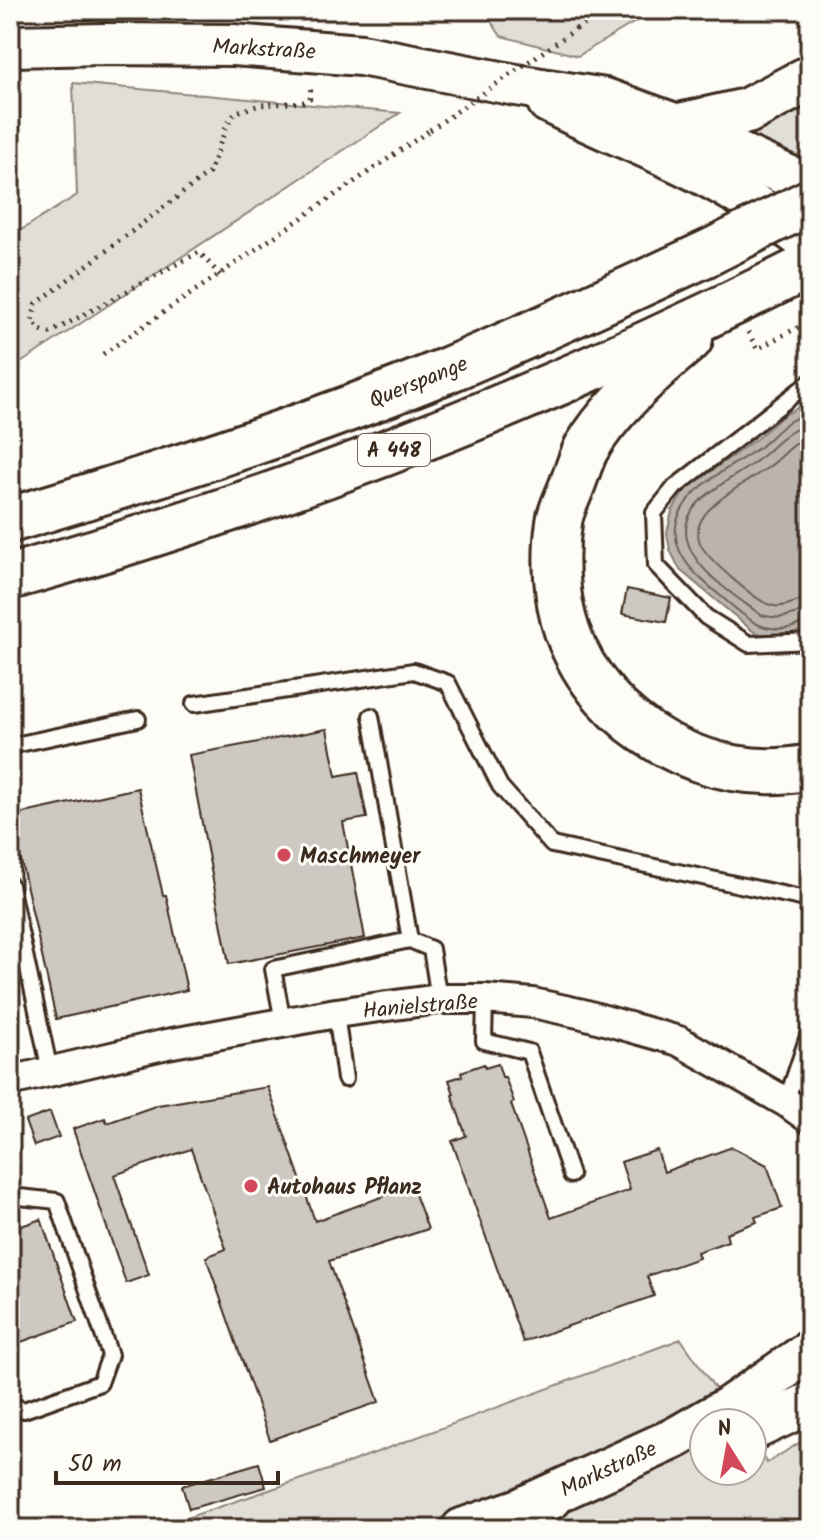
<svg xmlns="http://www.w3.org/2000/svg" width="820" height="1539" font-family="Kalam,sans-serif">
	<rect width="100%" height="100%" fill="#fdfcf7"/>
	<filter id="ink" filterUnits="userSpaceOnUse"><feTurbulence type="fractalNoise" baseFrequency=".0125" numOctaves="2"/><feDisplacementMap in="SourceGraphic" scale="16" xChannelSelector="R" yChannelSelector="G"/><feConvolveMatrix kernelMatrix="1 2 1 2 8 2 1 2 1" color-interpolation-filters="sRGB"/></filter>
	<g filter="url(#ink)">
		<g fill="#e1ded7" stroke="#8e847a" stroke-width="2">
			<polygon points="483,10 705,10 640,19 578,56 501,36"/>
			<polygon points="73,83 400,113 10,370 10,237 77,195"/>
			<polygon points="810,101 810,147 790,159 740,132"/>
			<polygon points="681,1339 739,1423 704,1423 704,1471 752,1471 752,1442 767,1463 810,1436 810,1529 154,1529 337,1467"/>
		</g>
		<polygon fill="#bbb4ad" stroke="#887d74" stroke-width="2" points="801,406 810,409 810,627 796,635 773,637 754,632 680,570 670,550 667,533 672,511 685,490 756,439 784,415"/>
		<g fill="none" stroke-linecap="round" stroke-linejoin="round">
			<g stroke="#6e6157" stroke-width="2">
				<path d="M810,416c-21,-2 -35,19 -50,31 -26,19 -66,36 -80,66 -17,37 18,64 43,85 10,8 22,20 34,26 10,5 26,6 36,3 7,-2 10,-6 17,-6"/>
				<path d="M810,426c-20,-1 -40,25 -56,37 -17,12 -40,24 -55,39 -43,45 31,90 62,113 27,7 27,-3 49,-4"/>
				<path d="M810,438c-15,1 -28,20 -40,28 -19,14 -57,33 -68,53 -4,7 -5,16 -2,24 6,15 58,61 74,63 13,2 23,-7 36,-7"/>
			</g>
		</g>
		<g fill="#cdc8c2" stroke="#3b2a1e" stroke-width="2">
			<polygon points="627,589 671,598 666,622 622,614"/>
			<polygon points="327,729 336,776 358,772 367,818 343,822 365,938 229,964 189,755"/>
			<polygon points="138,788 163,895 166,895 187,990 56,1019 11,816"/>
			<polygon points="484,1064 485,1068 498,1064 502,1077 505,1077 514,1102 511,1104 551,1218 630,1190 621,1162 657,1150 664,1172 732,1147 767,1165 782,1208 755,1217 757,1222 726,1233 728,1241 697,1252 699,1258 647,1276 654,1296 523,1342 452,1141 466,1136 452,1095 454,1094 449,1080 462,1076 461,1072"/>
			<polygon points="268,1087 315,1221 412,1186 428,1229 329,1261 379,1402 270,1440 206,1257 226,1249 191,1149 114,1175 149,1275 126,1283 73,1129 105,1118 107,1123 158,1105"/>
			<polygon points="50,1112 59,1137 34,1146 25,1121"/>
			<polygon points="41,1219 77,1322 10,1346 10,1230"/>
			<polygon points="259,1463 266,1487 189,1509 182,1486"/>
		</g>
		<g fill="none" stroke-linecap="round" stroke-linejoin="round">
			<defs>
				<g id="service">
					<polyline points="810,382 675,487 654,513 656,565 706,617 749,644 810,641"/>
					<polyline points="194,704 414,671 448,683 500,786 552,845 810,900"/>
					<polyline points="371,716 410,940 431,949 439,999"/>
					<polyline points="10,746 138,719"/>
					<polyline points="10,885 50,1071"/>
					<polyline points="485,999 484,1041 529,1052 571,1175"/>
					<polyline points="336,1013 345,1079"/>
					<polyline points="283,1022 273,969 410,940"/>
					<polyline points="786,1102 810,1030"/>
					<polyline points="10,1196 57,1201 110,1355 100,1383 24,1410 10,1405"/>
				</g>
				<polyline id="minor" points="10,1081 167,1044 336,1013 439,999 485,999 533,1003 583,1014 679,1041 786,1102 810,1119"/>
				<g id="secondary">
					<polyline points="10,46 105,44 233,45 361,55 516,85 605,99 680,126 810,186"/>
					<path d="M548,102c62,32 130,55 190,92 25,15 49,33 72,50"/>
					<polyline points="752,1430 810,1403"/>
					<polyline points="526,1506 675,1438 729,1407 810,1351"/>
					<polyline points="462,1529 552,1498"/>
				</g>
				<g id="motorway">
					<polyline points="680,126 747,111 810,78"/>
					<path d="M690,339c-35,29 -81,70 -104,110 -6,12 -10,27 -15,39 -4,11 -11,23 -12,35 -5,32 -3,77 8,108 34,97 143,157 243,136"/>
					<path d="M10,520c147,-44 293,-91 435,-149 89,-37 177,-78 265,-119"/>
					<path d="M10,577c276,-78 544,-182 800,-312"/>
				</g>
			</defs>
			<use href="#service" stroke="#3b2a1e" stroke-width="20"/>
			<use href="#minor" stroke="#3b2a1e" stroke-width="34"/>
			<use href="#secondary" stroke="#3b2a1e" stroke-width="46"/>
			<use href="#motorway" stroke="#3b2a1e" stroke-width="50"/>
			<g stroke="#3b2a1e" stroke-width="5" stroke-dasharray="2 6" stroke-linecap="butt">
				<polyline points="576,29 613,10"/>
				<polyline points="220,275 199,252 50,333 40,330 32,321 36,304 209,173 227,125 236,112 260,105 305,102 310,98 311,84"/>
				<polyline points="748,332 757,349 810,321"/>
				<polyline points="103,354 430,130"/>
			</g>
			<use href="#service" stroke="#fdfcf7" stroke-width="14"/>
			<use href="#minor" stroke="#fdfcf7" stroke-width="28"/>
			<use href="#secondary" stroke="#fdfcf7" stroke-width="40"/>
			<use href="#motorway" stroke="#fdfcf7" stroke-width="44"/>
			<defs>
				<polyline id="motorway-bridge" points="710,252 810,202"/>
			</defs>
			<use href="#motorway-bridge" stroke="#3b2a1e" stroke-width="50" stroke-linecap="butt"/>
			<polyline stroke="#3b2a1e" stroke-width="5" stroke-dasharray="2 6" stroke-linecap="butt" points="430,130 576,29"/>
			<use href="#motorway-bridge" stroke="#fdfcf7" stroke-width="44"/>
		</g>
	</g>
	<g fill="#d1495b" stroke="#fdfcf7" stroke-width="3">
		<circle cx="284" cy="855" r="8"/>
		<circle cx="251" cy="1186" r="8"/>
	</g>
	<g text-anchor="middle" stroke-width="6" stroke-linejoin="round" paint-order="stroke">
		<rect fill="#fdfcf7" stroke="#75695f" stroke-width="2" x="358" y="434" width="72" height="32" rx="6"/>
		<g font-size="20" font-weight="bold" fill="#3b2a1e">
			<text x="394" y="457">A 448</text>
		</g>
		<g font-size="22" fill="#3b2a1e" stroke="#fdfcf7">
			<text transform="translate(264 48) rotate(3)" y="8">Markstraße</text>
			<text transform="translate(418 381) rotate(-22)" y="8">Querspange</text>
			<text transform="translate(420 1005) rotate(-5)" y="8">Hanielstraße</text>
			<text transform="translate(608 1468) rotate(-25)" y="8">Markstraße</text>
		</g>
		<g font-size="22" font-weight="bold" fill="#3b2a1e" stroke="#fdfcf7" text-anchor="start">
			<text x="300" y="863">Maschmeyer</text>
			<text x="267" y="1194">Autohaus Pflanz</text>
		</g>
	</g>
	<rect width="820" height="1539" fill="none" stroke="#fdfcf7" stroke-width="40"/>
	<rect x="20" y="20" width="780" height="1499" fill="none" stroke="#3b2a1e" stroke-width="3" filter="url(#ink)"/>
	<g transform="translate(728 1447) rotate(349)"><circle r="38" fill="#fdfcf7" stroke="#afa8a0" stroke-width="2"/>
	<path d="M0-6L14 30L0 20L-14 30Z" fill="#d1495b"/>
	<text y="-12" font-size="22" font-weight="bold" text-anchor="middle" fill="#3b2a1e">N</text>
	</g>
	<path d="M56 1471v12h222v-12" fill="none" stroke="#3b2a1e" stroke-width="4"/>
	<text x="68" y="1471" font-size="24" fill="#3b2a1e" stroke="#fdfcf7" stroke-width="6" paint-order="stroke">50 m</text>
</svg>
